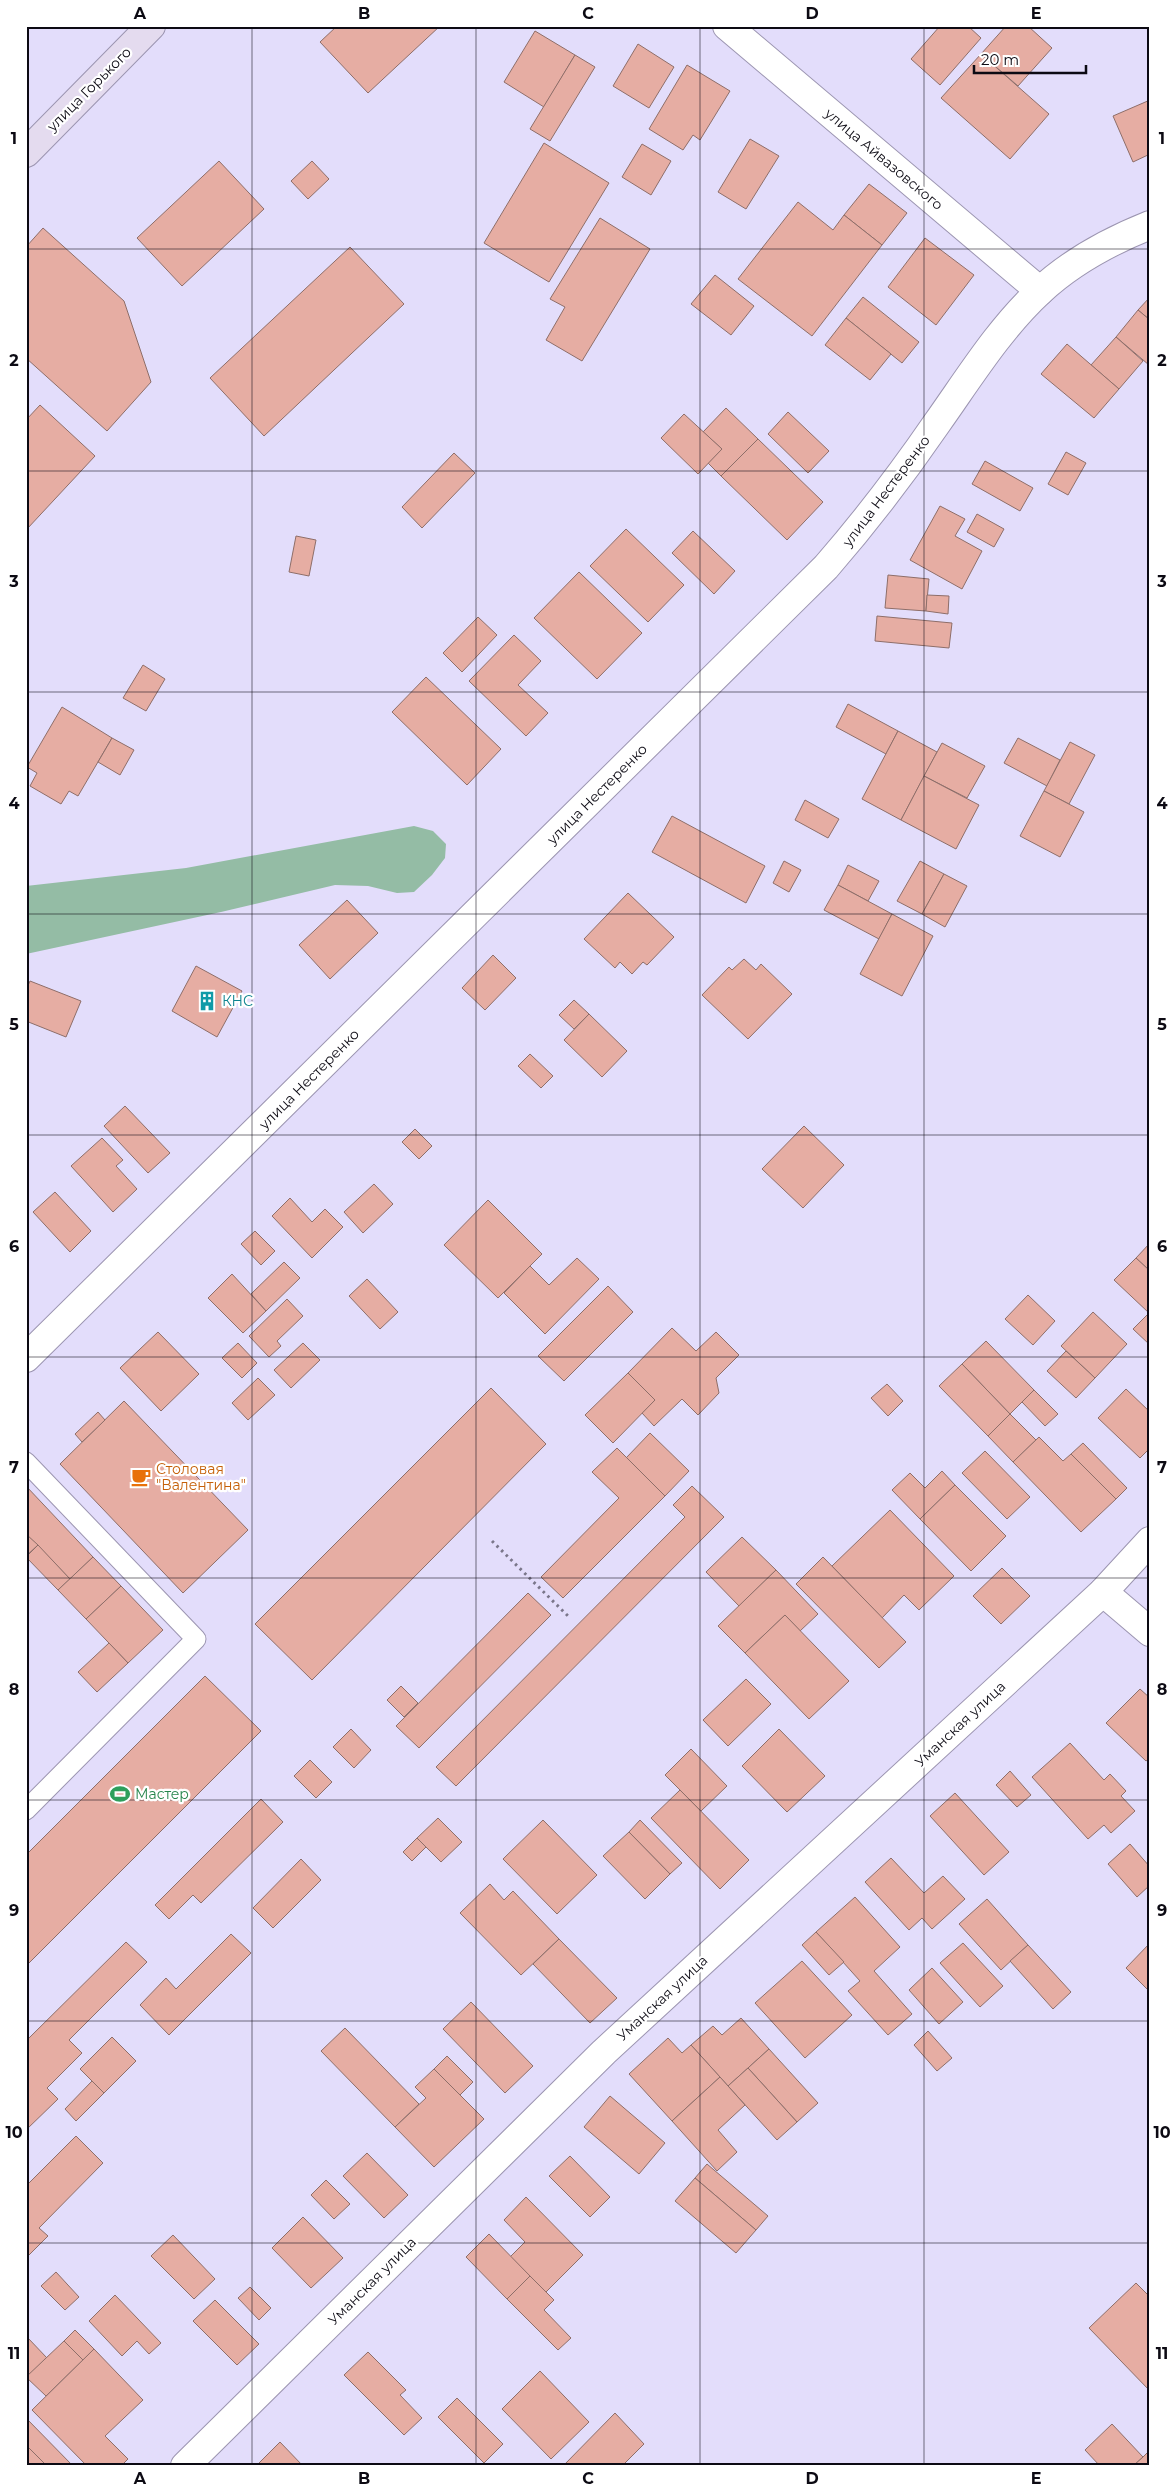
<svg xmlns="http://www.w3.org/2000/svg" width="1176" height="2492" font-family="Montserrat,sans-serif">
	<rect width="100%" height="100%" fill="#e3ddfb"/>
	<polygon fill="#94bca5" points="414,826 433,831 446,844 445,858 432,875 414,892 397,893 368,886 335,885 221,912 26,954 26,886 186,868"/>
	<g fill="#e6ada3" stroke="#8e6e69">
		<polygon points="337,26 440,26 368,93 320,42"/>
		<polygon points="940,26 968,26 981,38 940,85 911,59"/>
		<polygon points="1006,26 1028,26 1052,48 1018,86 981,54"/>
		<polygon points="535,31 575,55 544,107 504,82"/>
		<polygon points="638,44 674,67 649,108 613,86"/>
		<polygon points="981,54 1049,114 1010,159 941,98"/>
		<polygon points="575,55 595,67 550,141 530,129"/>
		<polygon points="687,65 730,91 700,140 693,135 683,150 649,129"/>
		<polygon points="1150,100 1150,154 1133,162 1113,116"/>
		<polygon points="750,139 779,156 746,209 718,192"/>
		<polygon points="544,143 609,183 549,282 484,243"/>
		<polygon points="642,144 671,161 651,195 622,177"/>
		<polygon points="219,161 264,209 182,286 137,238"/>
		<polygon points="312,161 329,179 308,199 291,181"/>
		<polygon points="869,184 907,213 882,245 844,215"/>
		<polygon points="798,202 833,230 844,215 882,245 812,336 738,279"/>
		<polygon points="600,218 650,249 582,361 546,340 565,307 550,299"/>
		<polygon points="43,228 124,301 151,382 107,431 26,358 26,247"/>
		<polygon points="925,238 974,275 936,325 888,287"/>
		<polygon points="350,247 404,304 264,436 210,378"/>
		<polygon points="715,275 754,306 731,335 691,304"/>
		<polygon points="863,297 919,342 902,363 846,318"/>
		<polygon points="1150,297 1150,320 1138,310"/>
		<polygon points="1138,310 1150,320 1149,365 1116,337"/>
		<polygon points="846,318 891,354 870,380 825,345"/>
		<polygon points="1116,337 1143,361 1119,389 1091,365"/>
		<polygon points="1067,344 1119,389 1094,418 1041,374"/>
		<polygon points="40,405 95,456 27,529 26,420"/>
		<polygon points="726,408 758,439 721,476 708,463 722,449 703,432"/>
		<polygon points="788,412 829,451 808,473 768,434"/>
		<polygon points="684,414 722,449 698,474 661,438"/>
		<polygon points="758,439 823,502 787,540 721,476"/>
		<polygon points="1066,452 1086,463 1068,495 1048,484"/>
		<polygon points="454,453 475,473 422,528 402,507"/>
		<polygon points="985,461 1033,488 1020,511 972,484"/>
		<polygon points="940,506 965,519 955,536 982,551 962,589 910,560"/>
		<polygon points="977,514 1004,529 994,547 967,532"/>
		<polygon points="626,529 684,585 648,622 590,566"/>
		<polygon points="693,531 735,571 714,594 672,553"/>
		<polygon points="296,536 316,540 309,576 289,572"/>
		<polygon points="579,572 642,633 597,679 534,618"/>
		<polygon points="888,575 929,579 926,611 885,608"/>
		<polygon points="927,595 949,596 948,614 926,611"/>
		<polygon points="877,616 952,623 949,648 875,641"/>
		<polygon points="478,617 497,635 462,672 443,653"/>
		<polygon points="514,635 541,661 518,685 548,713 526,736 469,681"/>
		<polygon points="143,665 165,679 146,711 123,698"/>
		<polygon points="426,677 501,749 467,785 392,712"/>
		<polygon points="848,704 898,731 886,754 836,727"/>
		<polygon points="62,707 112,738 78,796 69,791 61,804 30,786 37,773 27,767"/>
		<polygon points="898,731 937,752 901,820 862,799"/>
		<polygon points="112,738 134,750 120,775 98,762"/>
		<polygon points="1018,738 1060,760 1047,786 1004,763"/>
		<polygon points="1070,742 1095,755 1069,804 1044,791"/>
		<polygon points="942,743 985,766 967,798 924,776"/>
		<polygon points="924,776 979,805 956,849 901,820"/>
		<polygon points="1044,791 1084,812 1060,857 1020,836"/>
		<polygon points="805,800 839,819 828,838 795,820"/>
		<polygon points="672,816 765,866 746,903 652,852"/>
		<polygon points="784,861 801,870 789,892 773,883"/>
		<polygon points="920,861 944,874 922,914 897,901"/>
		<polygon points="848,865 879,881 868,901 838,885"/>
		<polygon points="944,874 967,886 945,927 922,914"/>
		<polygon points="838,885 892,914 879,939 824,910"/>
		<polygon points="628,893 674,937 647,965 643,962 632,974 620,962 615,968 584,939"/>
		<polygon points="347,900 378,933 330,979 299,945"/>
		<polygon points="892,914 933,936 902,996 860,974"/>
		<polygon points="493,955 516,978 485,1010 462,988"/>
		<polygon points="744,959 756,970 761,964 792,994 748,1039 702,995 729,967 732,970"/>
		<polygon points="196,966 242,991 217,1037 172,1011"/>
		<polygon points="30,981 81,1001 66,1037 26,1021 26,990"/>
		<polygon points="574,1000 589,1014 574,1029 559,1015"/>
		<polygon points="589,1014 627,1051 602,1077 564,1040"/>
		<polygon points="530,1054 553,1076 541,1088 518,1066"/>
		<polygon points="125,1106 170,1153 148,1173 104,1126"/>
		<polygon points="804,1126 844,1165 803,1208 762,1169"/>
		<polygon points="415,1129 432,1146 419,1159 402,1142"/>
		<polygon points="102,1138 123,1160 116,1166 137,1189 113,1212 71,1166"/>
		<polygon points="374,1184 393,1204 363,1233 344,1212"/>
		<polygon points="55,1192 91,1231 70,1252 33,1212"/>
		<polygon points="290,1198 312,1222 325,1209 343,1227 312,1258 272,1216"/>
		<polygon points="488,1200 542,1254 498,1298 444,1245"/>
		<polygon points="255,1231 275,1251 261,1265 241,1244"/>
		<polygon points="1150,1243 1150,1271 1136,1258"/>
		<polygon points="577,1258 599,1279 545,1334 504,1293 530,1266 549,1285"/>
		<polygon points="1136,1258 1150,1271 1149,1313 1114,1280"/>
		<polygon points="284,1262 300,1278 266,1311 251,1294"/>
		<polygon points="232,1274 266,1311 243,1333 208,1298"/>
		<polygon points="367,1279 398,1312 380,1329 349,1296"/>
		<polygon points="608,1286 633,1312 564,1381 538,1356"/>
		<polygon points="1028,1295 1055,1321 1033,1345 1005,1319"/>
		<polygon points="287,1299 303,1316 277,1341 281,1346 269,1357 249,1336"/>
		<polygon points="1093,1312 1127,1344 1095,1378 1061,1346"/>
		<polygon points="1150,1312 1150,1345 1133,1329"/>
		<polygon points="672,1328 696,1351 716,1332 739,1355 716,1378 719,1393 698,1415 682,1399 654,1426 642,1413 655,1400 628,1373"/>
		<polygon points="158,1332 199,1374 161,1411 120,1368"/>
		<polygon points="986,1341 1034,1390 1010,1414 962,1364"/>
		<polygon points="238,1343 257,1363 242,1378 222,1358"/>
		<polygon points="303,1343 320,1360 291,1388 274,1370"/>
		<polygon points="1066,1351 1095,1378 1076,1398 1047,1371"/>
		<polygon points="962,1364 1010,1414 988,1436 939,1386"/>
		<polygon points="628,1373 655,1400 613,1443 585,1415"/>
		<polygon points="258,1378 275,1395 248,1420 232,1403"/>
		<polygon points="887,1384 903,1401 888,1416 871,1398"/>
		<polygon points="491,1388 546,1444 312,1680 255,1624"/>
		<polygon points="1126,1389 1150,1412 1150,1448 1140,1458 1098,1418"/>
		<polygon points="1034,1390 1058,1414 1045,1426 1022,1402"/>
		<polygon points="124,1401 248,1530 183,1593 60,1464"/>
		<polygon points="98,1412 105,1420 82,1442 75,1434"/>
		<polygon points="1010,1414 1036,1440 1013,1462 988,1436"/>
		<polygon points="650,1433 689,1471 665,1496 626,1458"/>
		<polygon points="1039,1437 1063,1461 1071,1454 1116,1499 1081,1532 1013,1462"/>
		<polygon points="1083,1443 1127,1488 1116,1499 1071,1454"/>
		<polygon points="617,1448 665,1496 563,1598 541,1577 619,1498 592,1472"/>
		<polygon points="985,1451 1030,1497 1007,1519 962,1473"/>
		<polygon points="942,1471 955,1485 920,1519 892,1490 910,1473 925,1488"/>
		<polygon points="955,1485 1006,1536 971,1571 920,1519"/>
		<polygon points="26,1486 93,1557 70,1579 26,1534"/>
		<polygon points="692,1486 724,1517 456,1786 436,1767 685,1517 673,1505"/>
		<polygon points="890,1510 954,1576 919,1610 904,1595 882,1618 832,1566"/>
		<polygon points="26,1534 38,1545 26,1556"/>
		<polygon points="742,1537 776,1570 739,1606 706,1572"/>
		<polygon points="38,1545 70,1579 58,1590 26,1557"/>
		<polygon points="93,1557 121,1586 86,1619 58,1590"/>
		<polygon points="823,1557 906,1642 879,1668 796,1584"/>
		<polygon points="1002,1568 1030,1596 1001,1624 973,1596"/>
		<polygon points="776,1570 818,1614 800,1631 785,1615 745,1653 718,1626"/>
		<polygon points="121,1586 163,1630 128,1663 86,1619"/>
		<polygon points="528,1593 551,1615 419,1748 396,1726"/>
		<polygon points="785,1615 849,1681 809,1719 745,1653"/>
		<polygon points="109,1643 128,1663 97,1692 78,1672"/>
		<polygon points="205,1676 261,1731 26,1966 26,1855"/>
		<polygon points="746,1679 771,1704 728,1746 703,1720"/>
		<polygon points="401,1686 418,1703 404,1717 387,1700"/>
		<polygon points="1140,1689 1150,1698 1150,1758 1146,1761 1106,1723"/>
		<polygon points="351,1729 371,1750 354,1768 333,1747"/>
		<polygon points="779,1729 825,1776 787,1812 742,1766"/>
		<polygon points="1070,1743 1104,1780 1110,1774 1126,1791 1121,1796 1135,1811 1111,1833 1104,1825 1088,1839 1032,1777"/>
		<polygon points="691,1749 727,1786 701,1811 665,1775"/>
		<polygon points="310,1760 332,1782 316,1798 294,1776"/>
		<polygon points="1010,1771 1031,1795 1017,1807 996,1785"/>
		<polygon points="680,1790 749,1860 720,1889 651,1818"/>
		<polygon points="955,1793 1009,1852 984,1875 930,1816"/>
		<polygon points="261,1799 283,1822 201,1903 193,1895 169,1919 155,1905"/>
		<polygon points="438,1818 462,1842 441,1862 417,1838"/>
		<polygon points="543,1820 597,1875 557,1914 503,1859"/>
		<polygon points="640,1820 682,1863 670,1874 629,1832"/>
		<polygon points="629,1832 670,1874 645,1899 603,1856"/>
		<polygon points="417,1838 426,1847 412,1861 403,1852"/>
		<polygon points="1130,1844 1150,1867 1150,1885 1137,1897 1108,1864"/>
		<polygon points="891,1858 924,1893 943,1876 965,1899 932,1929 922,1918 909,1930 865,1882"/>
		<polygon points="301,1859 321,1880 273,1928 253,1908"/>
		<polygon points="490,1884 504,1900 513,1891 559,1939 521,1975 460,1913"/>
		<polygon points="855,1897 900,1947 874,1971 912,2014 888,2035 848,1991 860,1981 816,1932"/>
		<polygon points="987,1899 1028,1945 1001,1970 959,1924"/>
		<polygon points="816,1932 844,1962 829,1975 802,1945"/>
		<polygon points="231,1934 251,1953 169,2035 140,2005 166,1978 176,1989"/>
		<polygon points="559,1939 617,1998 590,2023 533,1964"/>
		<polygon points="126,1942 147,1962 69,2040 82,2053 47,2088 58,2099 26,2130 26,2041"/>
		<polygon points="963,1943 1003,1986 980,2007 940,1963"/>
		<polygon points="1150,1943 1150,1992 1126,1968"/>
		<polygon points="1028,1945 1071,1992 1053,2009 1010,1961"/>
		<polygon points="802,1961 852,2015 805,2058 755,2003"/>
		<polygon points="932,1968 963,2002 939,2024 909,1990"/>
		<polygon points="471,2002 533,2066 505,2093 443,2029"/>
		<polygon points="741,2018 769,2049 728,2086 691,2045 713,2026 722,2035"/>
		<polygon points="345,2028 419,2104 395,2127 321,2051"/>
		<polygon points="928,2031 952,2058 937,2071 914,2045"/>
		<polygon points="112,2037 136,2061 104,2093 80,2069"/>
		<polygon points="668,2038 682,2053 691,2045 720,2077 672,2121 629,2074"/>
		<polygon points="769,2049 818,2103 797,2122 748,2068"/>
		<polygon points="447,2056 473,2082 460,2095 434,2069"/>
		<polygon points="748,2068 797,2122 777,2140 728,2086"/>
		<polygon points="434,2069 484,2119 434,2167 395,2127 426,2098 415,2087"/>
		<polygon points="720,2077 745,2105 718,2130 737,2152 717,2171 672,2121"/>
		<polygon points="92,2081 104,2093 76,2121 65,2109"/>
		<polygon points="610,2096 665,2143 639,2174 584,2127"/>
		<polygon points="76,2136 103,2163 39,2228 48,2236 26,2258 26,2186"/>
		<polygon points="367,2153 408,2195 384,2218 343,2176"/>
		<polygon points="570,2156 610,2197 590,2217 549,2176"/>
		<polygon points="707,2164 768,2216 756,2230 695,2178"/>
		<polygon points="695,2178 756,2230 736,2253 675,2201"/>
		<polygon points="326,2180 350,2204 334,2219 311,2195"/>
		<polygon points="526,2197 583,2255 546,2292 510,2257 525,2242 504,2220"/>
		<polygon points="303,2217 343,2258 311,2288 272,2248"/>
		<polygon points="489,2234 530,2276 507,2299 466,2257"/>
		<polygon points="173,2235 215,2279 194,2299 151,2256"/>
		<polygon points="56,2272 79,2297 65,2310 41,2286"/>
		<polygon points="530,2276 554,2300 544,2310 571,2338 558,2350 507,2299"/>
		<polygon points="1136,2283 1150,2297 1150,2391 1089,2328"/>
		<polygon points="250,2287 271,2308 259,2320 238,2298"/>
		<polygon points="115,2295 161,2343 149,2354 137,2341 122,2356 89,2321"/>
		<polygon points="215,2300 259,2344 237,2365 193,2321"/>
		<polygon points="75,2330 94,2349 83,2360 64,2341"/>
		<polygon points="28,2338 47,2358 26,2378 26,2339"/>
		<polygon points="64,2341 83,2360 46,2396 26,2377"/>
		<polygon points="94,2349 143,2400 105,2436 128,2459 121,2466 87,2466 32,2410"/>
		<polygon points="368,2352 406,2390 400,2395 422,2418 404,2435 344,2375"/>
		<polygon points="540,2371 589,2422 551,2459 502,2409"/>
		<polygon points="457,2398 503,2444 484,2463 438,2417"/>
		<polygon points="615,2413 644,2444 622,2466 563,2466"/>
		<polygon points="26,2418 73,2466 47,2466 26,2445"/>
		<polygon points="1112,2424 1143,2457 1133,2466 1100,2466 1085,2450"/>
		<polygon points="280,2442 303,2466 256,2466"/>
		<polygon points="26,2445 47,2466 26,2466"/>
		<polygon points="1150,2450 1150,2466 1133,2466 1143,2457"/>
	</g>
	<g fill="none" stroke-linecap="round" stroke-linejoin="round">
		<defs>
			<polyline id="service" points="26,1462 196,1639 26,1810"/>
			<g id="minor">
				<polyline points="727,26 1040,291"/>
				<polyline points="1103,1592 1150,1632"/>
				<polyline points="185,2466 604,2052 1103,1592 1150,1541"/>
			</g>
			<path id="tertiary" d="M26,1358l800,-791c40,-46 76,-93 111,-144 32,-45 62,-94 103,-132 31,-29 70,-50 110,-66"/>
			<polyline id="secondary" points="26,153 151,26"/>
		</defs>
		<use href="#service" stroke="#9c95b1" stroke-width="21"/>
		<use href="#minor" stroke="#9c95b1" stroke-width="30"/>
		<use href="#tertiary" stroke="#9c95b1" stroke-width="30"/>
		<use href="#secondary" stroke="#9c95b1" stroke-width="30"/>
		<polyline stroke="#7a768a" stroke-width="3" stroke-dasharray="2.5 4" stroke-linecap="butt" points="492,1541 568,1616"/>
		<use href="#service" stroke="#fff" stroke-width="19"/>
		<use href="#minor" stroke="#fff" stroke-width="28"/>
		<use href="#tertiary" stroke="#fff" stroke-width="28"/>
		<use href="#secondary" stroke="#e4dbef" stroke-width="28"/>
	</g>
	<path fill="none" stroke="#0c0a13" stroke-width="1" stroke-opacity="0.55" d="M252,26v2440M476,26v2440M700,26v2440M924,26v2440M26,249h1124M26,471h1124M26,692h1124M26,914h1124M26,1135h1124M26,1357h1124M26,1578h1124M26,1800h1124M26,2021h1124M26,2243h1124"/>
	<defs>
		<symbol id="building-bare" viewBox="-9 -9 18 18"><path d="M-4-6H4V6H1V3H-1V6H-4ZM-2.5-4.3h1.7v1.8h-1.7ZM.8-4.3h1.7v1.8H.8ZM-2.5-1h1.7V.8h-1.7ZM.8-1h1.7V.8H.8Z" fill="#0f9aa8" stroke="#fff" stroke-width="2.5" paint-order="stroke"/></symbol>
		<symbol id="cafe-bare" viewBox="-9 -9 18 18"><path d="M-5.5-4.5H6V0H3Q3 3.5 0 3.5H-2.5Q-5.5 3.5-5.5 0ZM3-3.2v2h1.7v-2ZM-6 4.5H4V6H-6Z" fill="#e8710a" stroke="#fff" stroke-width="2.5" paint-order="stroke"/></symbol>
		<symbol id="stadium-bare" viewBox="-9 -9 18 18"><path d="M0-5a6.5 5 0 1 0 0 10a6.5 5 0 1 0 0-10ZM-3.5-1.8h7v3.6h-7Z" fill="#2e9e5b" stroke="#fff" stroke-width="2.5" paint-order="stroke"/></symbol>
	</defs>
	<g fill-rule="evenodd">
		<use href="#building-bare" x="193" y="987" width="28" height="28"/>
		<use href="#cafe-bare" x="127" y="1463" width="28" height="28"/>
		<use href="#stadium-bare" x="106" y="1780" width="28" height="28"/>
	</g>
	<g text-anchor="middle" stroke-width="4.5" stroke-linejoin="round" paint-order="stroke">
		<g font-size="14" fill="#0c0a13" stroke="#fff">
			<text transform="translate(89 89) rotate(-45)" y="5">улица Горького</text>
			<text transform="translate(884 159) rotate(40)" y="5">улица Айвазовского</text>
			<text transform="translate(886 491) rotate(-53)" y="5">улица Нестеренко</text>
			<text transform="translate(597 794) rotate(-45)" y="5">улица Нестеренко</text>
			<text transform="translate(309 1079) rotate(-45)" y="5">улица Нестеренко</text>
			<text transform="translate(960 1724) rotate(-43)" y="5">Уманская улица</text>
			<text transform="translate(662 1998) rotate(-43)" y="5">Уманская улица</text>
			<text transform="translate(372 2281) rotate(-45)" y="5">Уманская улица</text>
		</g>
		<g font-size="14" fill="#0d838f" stroke="#fff" text-anchor="start">
			<text x="222" y="1006">КНС</text>
		</g>
		<g font-size="14" fill="#c56008" stroke="#fff" text-anchor="start">
			<text x="156" y="1474">Столовая<tspan x="156" dy="16">"Валентина"</tspan></text>
		</g>
		<g font-size="14" fill="#27864d" stroke="#fff" text-anchor="start">
			<text x="135" y="1799">Мастер</text>
		</g>
	</g>
	<rect width="1176" height="2492" fill="none" stroke="#ffffff" stroke-width="55"/>
	<path d="M974 65v8h112v-8" fill="none" stroke="#0c0a13" stroke-width="2.5"/>
	<text x="981" y="65" font-size="15" fill="#0c0a13" stroke="#ffffff" stroke-width="4" paint-order="stroke">20 m</text>
	<rect x="28" y="28" width="1120" height="2436" fill="none" stroke="#0c0a13" stroke-width="2"/>
	<g font-size="16" text-anchor="middle" font-weight="bold" fill="#0c0a13">
		<text x="140" y="19">A</text>
		<text x="364" y="19">B</text>
		<text x="588" y="19">C</text>
		<text x="812" y="19">D</text>
		<text x="1036" y="19">E</text>
		<text x="14" y="144">1</text>
		<text x="1162" y="144">1</text>
		<text x="14" y="366">2</text>
		<text x="1162" y="366">2</text>
		<text x="14" y="587">3</text>
		<text x="1162" y="587">3</text>
		<text x="14" y="809">4</text>
		<text x="1162" y="809">4</text>
		<text x="14" y="1030">5</text>
		<text x="1162" y="1030">5</text>
		<text x="14" y="1252">6</text>
		<text x="1162" y="1252">6</text>
		<text x="14" y="1473">7</text>
		<text x="1162" y="1473">7</text>
		<text x="14" y="1695">8</text>
		<text x="1162" y="1695">8</text>
		<text x="14" y="1916">9</text>
		<text x="1162" y="1916">9</text>
		<text x="14" y="2138">10</text>
		<text x="1162" y="2138">10</text>
		<text x="14" y="2359">11</text>
		<text x="1162" y="2359">11</text>
		<text x="140" y="2484">A</text>
		<text x="364" y="2484">B</text>
		<text x="588" y="2484">C</text>
		<text x="812" y="2484">D</text>
		<text x="1036" y="2484">E</text>
	</g>
</svg>
